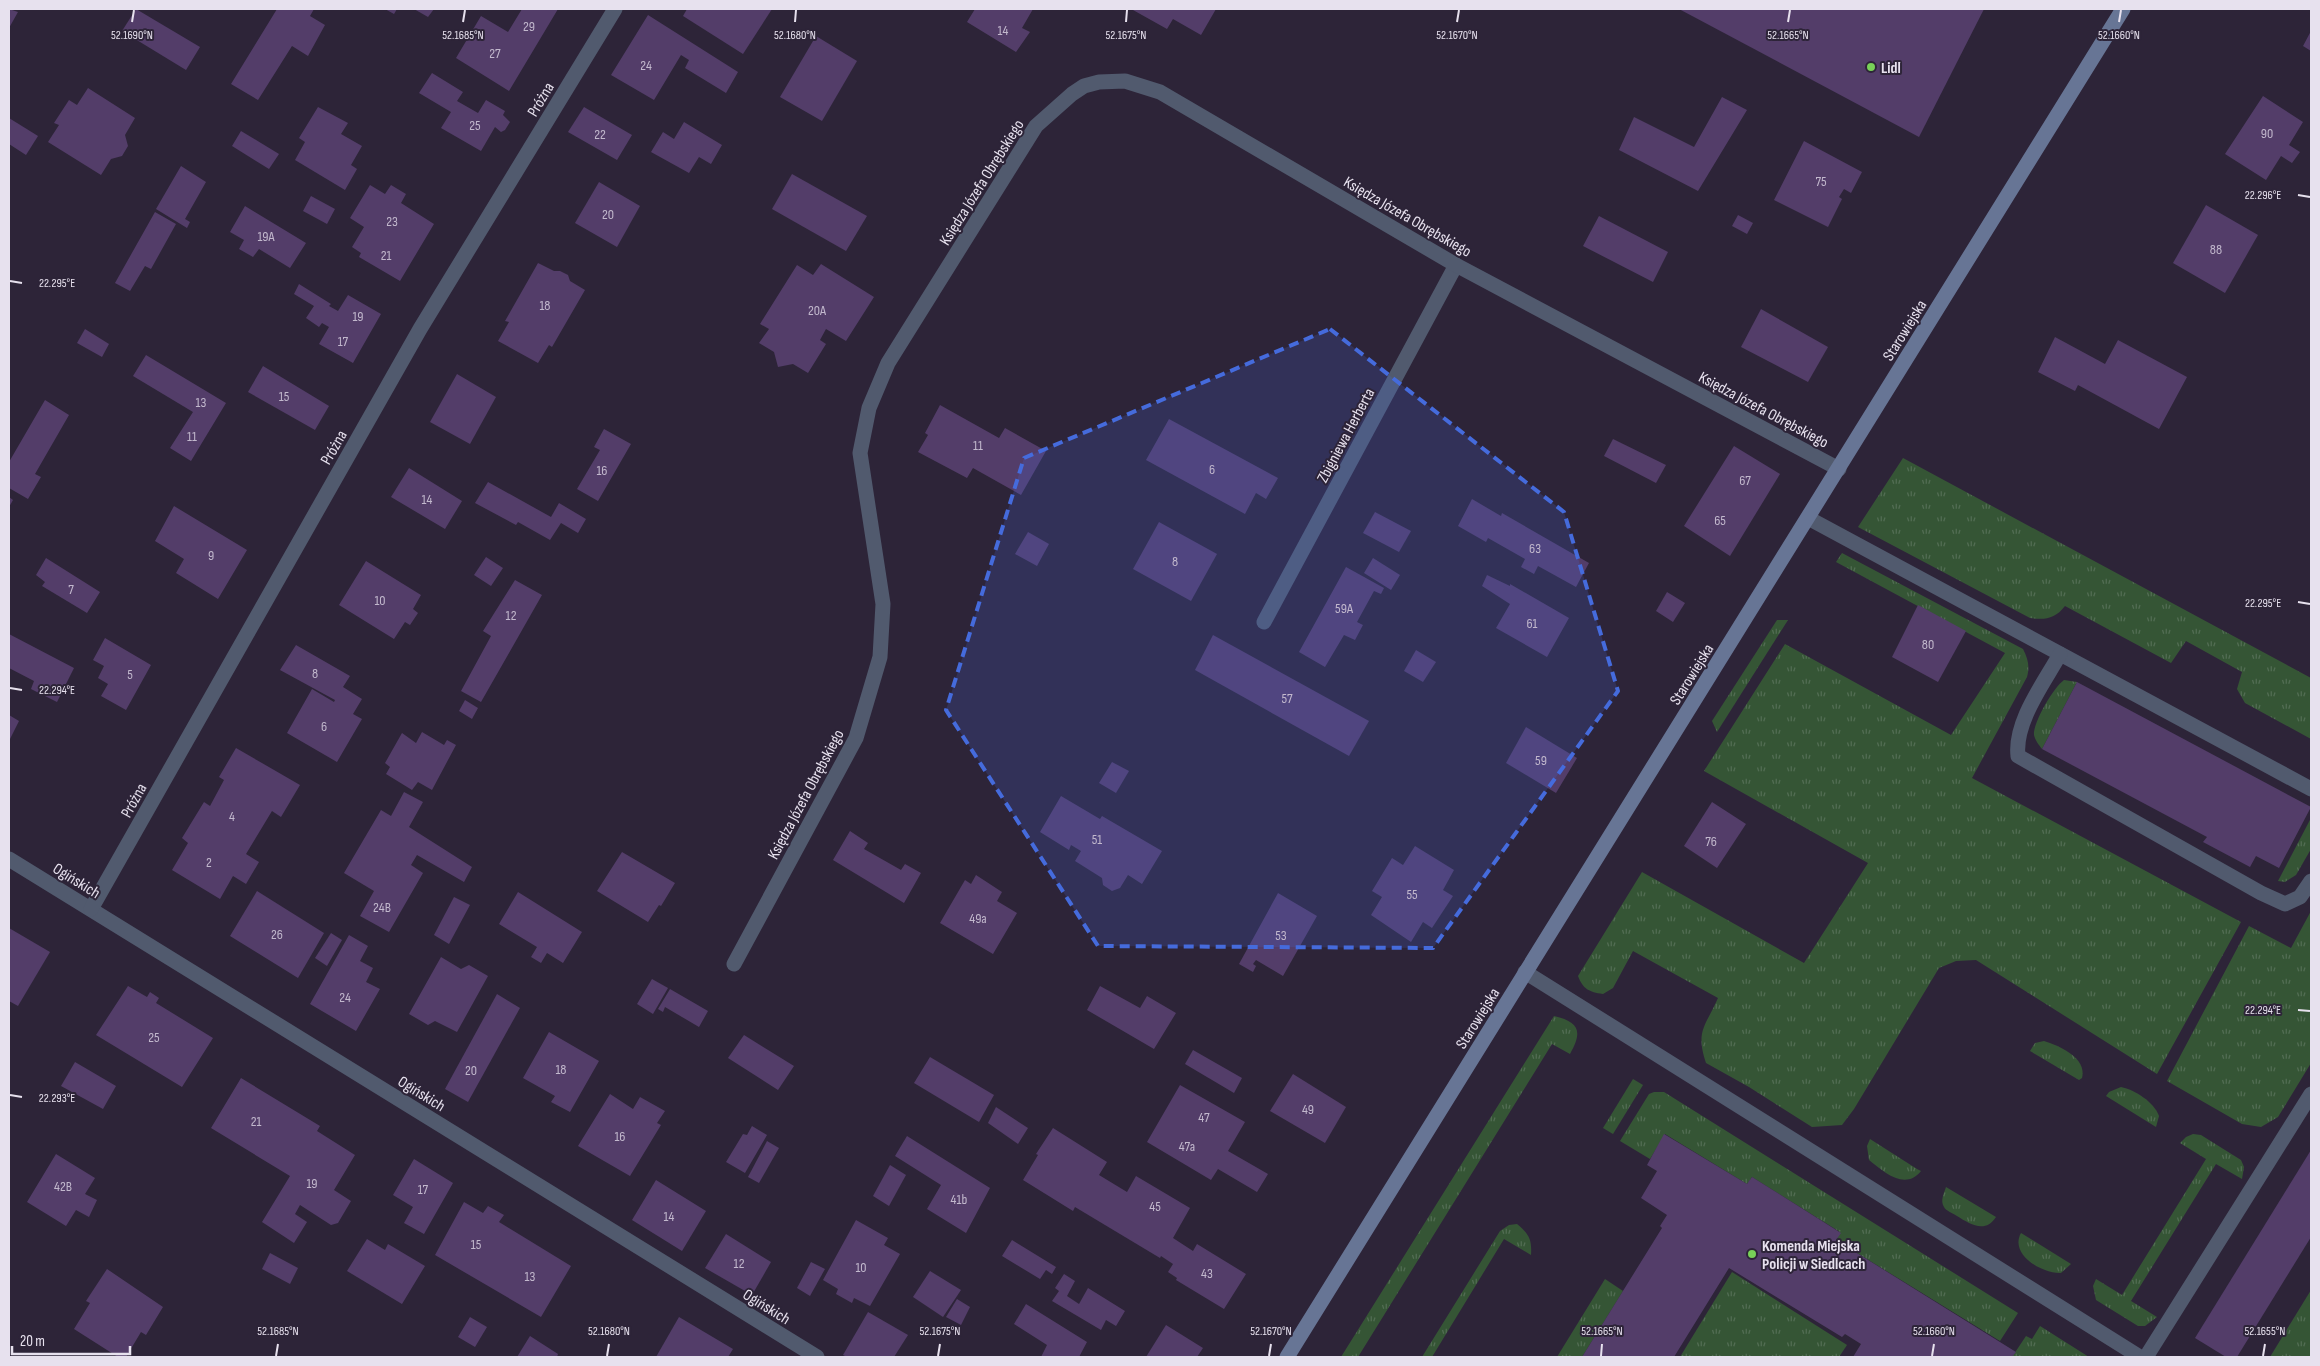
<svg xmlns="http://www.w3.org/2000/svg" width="2320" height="1366" font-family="'Sofia Sans Condensed',sans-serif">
	<defs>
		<pattern id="grass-tufts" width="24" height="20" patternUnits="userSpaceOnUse" patternTransform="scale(1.25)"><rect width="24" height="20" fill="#355535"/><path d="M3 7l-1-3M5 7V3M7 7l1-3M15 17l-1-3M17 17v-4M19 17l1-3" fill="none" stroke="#526d53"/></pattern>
	</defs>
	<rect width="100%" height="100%" fill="#2d2438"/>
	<g fill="url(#grass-tufts)">
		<path d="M1903,458l408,220v61l-66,-36 -8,-14 5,-17 -56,-31 -15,22 -106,-57c-10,13 -20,14 -35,12l-172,-91z"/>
		<path d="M1842,553l181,96c5,10 7,17 4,28l-55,101 269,144 -84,152 -181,-114 -20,1 -17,7 -85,141 -12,16 -30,2 -63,-40 -43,-24c-11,-33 0,-37 12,-65l-85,-47 -20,37 -10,6c-14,-2 -20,-5 -25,-18l64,-104 162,91 64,-100 -164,-92 81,-127 166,91 54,-82 -169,-91z"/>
		<polygon points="1777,620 1788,620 1717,732 1712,721"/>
		<path d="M2064,680l13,2 -35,67c-3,-4 -7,-9 -8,-14 -1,-13 20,-48 30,-55z"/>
		<polygon points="2311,818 2311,849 2296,875 2285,882 2278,881"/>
		<polygon points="2311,911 2311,1063 2278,1117 2261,1127 2242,1124 2167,1081 2249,926 2291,948"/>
		<path d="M1554,1016c25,6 29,15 16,38l-18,-10 -194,313h-17z"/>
		<path d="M2044,1041c16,5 43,17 38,37l-3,2 -49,-29 5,-8z"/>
		<polygon points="1633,1079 1643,1085 1613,1134 1603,1128"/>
		<path d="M2121,1087c14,3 33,15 38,29l-3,11 -50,-31 3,-4z"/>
		<polygon points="1654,1092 1664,1092 2018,1313 2000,1341 1836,1240 1840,1232 1752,1177 1747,1184 1665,1134 1650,1159 1620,1141 1649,1094"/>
		<polygon points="2193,1134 2201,1135 2241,1160 2244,1167 2242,1179 2216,1164 2131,1301 2157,1317 2145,1326 2138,1326 2096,1300 2093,1286 2096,1279 2122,1295 2206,1159 2180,1143 2186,1137"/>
		<path d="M1870,1139l47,30 4,2c-16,20 -37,1 -52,-11l-2,-14z"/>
		<path d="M1946,1187l50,30c-11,17 -26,7 -39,-1 -4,-3 -11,-5 -13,-9 -4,-7 0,-13 2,-20z"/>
		<path d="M1517,1224c12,10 15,15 14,31l-27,-16 -72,118h-10l78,-126 9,-6z"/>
		<path d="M2021,1233l50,31 -10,9c-18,1 -52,-18 -40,-40z"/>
		<polygon points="1732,1272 1847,1345 1839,1357 1680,1357"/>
		<polygon points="1605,1279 1623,1291 1582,1357 1557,1357"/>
		<polygon points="2311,1290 2311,1357 2270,1357"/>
		<polygon points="2040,1326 2089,1357 2012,1357 2026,1336 2032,1339"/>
	</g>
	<g fill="#533d69">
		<polygon points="9,9 18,12 9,28"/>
		<polygon points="136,9 200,47 186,70 122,31"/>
		<polygon points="277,9 314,9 310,16 325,25 308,56 292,46 258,100 231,84"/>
		<polygon points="385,9 397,9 394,14"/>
		<polygon points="414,9 434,9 428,17"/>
		<polygon points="522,9 558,9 509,91 456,58 481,16 508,32"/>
		<polygon points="687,9 772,9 743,54 683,16"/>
		<polygon points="975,9 1033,9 1022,28 1030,32 1016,52 967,22"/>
		<polygon points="1134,9 1216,9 1201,35 1173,19 1167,29 1133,10"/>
		<polygon points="1679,9 1984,9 1919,137"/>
		<polygon points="648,15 738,72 726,93 685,68 689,60 681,55 654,100 611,75"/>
		<polygon points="2311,31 2311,51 2303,46"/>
		<polygon points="816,36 857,61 822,121 780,97"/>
		<polygon points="432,73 463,92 457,101 478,113 486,100 505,111 503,115 510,122 505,130 501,132 495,127 481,151 441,128 451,112 419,93"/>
		<polygon points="88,88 135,118 125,135 128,146 122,156 111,159 101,175 48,142 59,125 54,123 69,100 77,105"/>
		<polygon points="2263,96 2303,122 2289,145 2300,152 2292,163 2281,156 2266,180 2225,154"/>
		<polygon points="1722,97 1747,110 1698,191 1619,150 1634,117 1694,147"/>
		<polygon points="318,107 348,123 341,134 362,146 351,165 357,169 345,190 295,160 305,142 299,138"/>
		<polygon points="584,107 632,135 617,160 568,132"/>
		<polygon points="9,118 38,136 26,155 9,144"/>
		<polygon points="684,122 722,145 711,164 699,157 689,173 651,152 663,132 674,139"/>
		<polygon points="241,131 279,154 269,169 232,146"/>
		<polygon points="1804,141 1862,172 1851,193 1844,189 1839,197 1842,199 1828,227 1774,200"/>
		<polygon points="181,166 206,182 185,219 190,222 187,228 156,209"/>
		<polygon points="792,174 867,216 846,251 772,209"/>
		<polygon points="599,182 640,206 617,247 575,223"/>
		<polygon points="370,185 385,194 391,185 406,194 401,203 434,224 400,281 359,257 361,253 352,247 364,227 350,218"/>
		<polygon points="311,196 335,209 327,224 303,211"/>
		<polygon points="2206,205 2258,235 2225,293 2173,263"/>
		<polygon points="245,206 306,243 290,268 259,249 253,257 239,249 244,240 230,232"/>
		<polygon points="155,212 176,224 151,269 145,266 130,291 115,283"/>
		<polygon points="1738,215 1753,223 1747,234 1732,226"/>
		<polygon points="1599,216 1668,252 1653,282 1583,246"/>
		<polygon points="538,263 554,271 560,271 568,275 570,281 585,290 552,347 549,345 538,363 498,341 509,322 505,321"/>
		<polygon points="821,264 874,297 846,341 826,329 820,340 826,344 808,373 793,364 778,367 774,352 759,343 769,329 760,324 797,265 813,275"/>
		<polygon points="299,284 331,304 329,306 338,311 348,295 381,314 353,363 319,344 329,327 322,323 319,327 306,318 314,306 294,294"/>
		<polygon points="1761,309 1828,347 1808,382 1741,347"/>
		<polygon points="85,329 109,344 102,357 77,343"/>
		<polygon points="2055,337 2105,364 2118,340 2187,377 2159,429 2078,385 2075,391 2038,372"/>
		<polygon points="146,355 226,403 191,461 170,448 193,412 133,376"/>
		<polygon points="263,366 329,406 315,430 248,392"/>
		<polygon points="457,374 496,397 470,444 430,422"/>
		<polygon points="45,400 69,415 35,474 41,477 28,499 9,488 9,462"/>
		<polygon points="940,405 999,438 1005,428 1046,451 1021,495 973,468 967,478 918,452 928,435 925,433"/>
		<polygon points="1169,419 1278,478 1266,499 1256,493 1245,514 1146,460"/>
		<polygon points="604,429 631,444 598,501 577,489 600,450 594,447"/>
		<polygon points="1613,439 1666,465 1656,483 1604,456"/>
		<polygon points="1734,446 1780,474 1730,556 1684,526"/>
		<polygon points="409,468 462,501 445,529 391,497"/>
		<polygon points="488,482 551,517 559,503 586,519 578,533 561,523 550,540 518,522 516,525 475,503"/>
		<polygon points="9,497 13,500 9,507"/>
		<polygon points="1472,499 1501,516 1502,513 1589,563 1576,587 1538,566 1534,574 1521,567 1525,559 1488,538 1486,542 1458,526"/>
		<polygon points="174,506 247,550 218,599 176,573 184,559 155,541"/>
		<polygon points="1375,512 1411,531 1399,552 1363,533"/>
		<polygon points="1159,522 1217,554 1191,601 1133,569"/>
		<polygon points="1028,532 1049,544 1037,566 1015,554"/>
		<polygon points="486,557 503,568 491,586 474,575"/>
		<polygon points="46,558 100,592 87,613 42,586 45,582 36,575"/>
		<polygon points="1373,558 1400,575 1391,590 1364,573"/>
		<polygon points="366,561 421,595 413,609 418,613 410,625 405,622 394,639 339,605"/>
		<polygon points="1346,567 1384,588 1381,594 1374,591 1357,622 1363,625 1355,640 1344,635 1325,667 1299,652"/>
		<polygon points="1487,575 1510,586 1510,584 1569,618 1547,657 1496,628 1510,604 1482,586"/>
		<polygon points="515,580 542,595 481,702 461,691 491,636 483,631"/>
		<polygon points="1667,592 1685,603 1673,622 1656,611"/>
		<polygon points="1918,605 1966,631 1938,682 1892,657"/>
		<polygon points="9,634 74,668 57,702 31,689 34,681 9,668"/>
		<polygon points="1213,635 1369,721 1349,756 1195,670"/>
		<polygon points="105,638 151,665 126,710 101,696 108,684 98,678 104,666 93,660"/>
		<polygon points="296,645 350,676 343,687 362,699 353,714 362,719 337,762 287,733 312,689 334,702 335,700 280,670"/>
		<polygon points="1416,650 1436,662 1423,682 1404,671"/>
		<polygon points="2077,682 2311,807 2279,868 2256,856 2250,867 2203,842 2207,837 2042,749"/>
		<polygon points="465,700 478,708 472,719 459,711"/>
		<polygon points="9,715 19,721 9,741"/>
		<polygon points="1526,727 1577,758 1556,793 1506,763"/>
		<polygon points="422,732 444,745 447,740 456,745 432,790 418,782 412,790 386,774 390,767 385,763 402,733 416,743"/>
		<polygon points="236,748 300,785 281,817 272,811 246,854 259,862 246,884 233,876 220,899 172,870 188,843 182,838 204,802 210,806 224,780 219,777"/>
		<polygon points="1112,762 1129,771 1116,793 1099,783"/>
		<polygon points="404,792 423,802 409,827 472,867 464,882 417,855 411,865 423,873 389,932 360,916 374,891 344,873 381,810 391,816"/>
		<polygon points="1061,796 1100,819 1102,816 1162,851 1142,884 1128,875 1120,888 1112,891 1103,885 1102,878 1075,861 1081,851 1071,845 1069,850 1040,832"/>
		<polygon points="1712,802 1746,824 1717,868 1684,846"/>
		<polygon points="850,831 868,843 864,849 901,870 905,864 921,873 904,903 833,860"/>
		<polygon points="1415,846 1454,870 1443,890 1453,896 1432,928 1423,922 1411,942 1371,915 1382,897 1372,891 1392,858 1403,865"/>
		<polygon points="622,852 675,883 661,906 659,905 648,922 597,891"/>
		<polygon points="976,875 1002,892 997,901 1017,913 993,954 940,923 965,880 971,884"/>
		<polygon points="257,891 324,933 298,978 230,936"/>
		<polygon points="518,892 582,932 563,963 547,953 541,963 531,957 537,947 499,924"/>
		<polygon points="1278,893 1317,916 1283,976 1256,960 1253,964 1256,966 1253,972 1239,964"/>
		<polygon points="454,897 470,905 449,944 434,935"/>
		<polygon points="9,928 50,952 18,1006 9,1001"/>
		<polygon points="331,933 342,940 327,966 315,958"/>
		<polygon points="349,935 368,946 360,961 373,968 366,982 380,989 356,1031 310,1004"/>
		<polygon points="441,957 461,969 469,965 488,976 457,1032 435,1021 428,1025 409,1014"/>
		<polygon points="652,979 668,988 653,1014 637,1004"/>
		<polygon points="128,986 147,997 150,992 159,998 156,1003 213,1038 182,1087 96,1035"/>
		<polygon points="1100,986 1140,1008 1147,996 1176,1013 1154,1049 1087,1010"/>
		<polygon points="670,989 708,1011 699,1027 665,1007 663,1012 658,1009"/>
		<polygon points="497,994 520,1008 468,1102 445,1089"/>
		<polygon points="549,1032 599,1061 570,1112 551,1102 555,1096 523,1078"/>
		<polygon points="744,1035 794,1066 778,1090 728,1058"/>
		<polygon points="1193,1050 1242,1078 1234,1093 1185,1064"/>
		<polygon points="930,1057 994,1095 979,1122 914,1083"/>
		<polygon points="75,1062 116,1086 103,1109 61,1086"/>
		<polygon points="1293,1074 1346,1107 1325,1143 1270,1111"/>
		<polygon points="241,1078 320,1126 317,1131 355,1155 334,1190 351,1201 338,1223 331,1225 300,1205 295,1214 307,1222 294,1243 262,1222 290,1176 211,1128"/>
		<polygon points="1180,1085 1245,1122 1228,1151 1268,1174 1257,1192 1218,1169 1211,1180 1147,1142"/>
		<polygon points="610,1094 633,1109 640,1097 665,1111 657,1123 661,1125 630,1176 578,1146"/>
		<polygon points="996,1107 1028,1128 1018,1144 988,1123"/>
		<polygon points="752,1126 767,1135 745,1173 726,1162 743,1134 747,1135"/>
		<polygon points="1053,1128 1107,1162 1099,1175 1127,1192 1136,1176 1190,1208 1173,1238 1193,1251 1197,1244 1246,1274 1224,1309 1176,1280 1177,1278 1168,1272 1173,1264 1161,1256 1160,1258 1075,1207 1073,1211 1023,1180 1038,1155 1036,1154"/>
		<polygon points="1664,1134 1747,1184 1752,1177 1841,1233 1836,1240 2016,1352 2012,1357 1853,1357 1861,1344 1845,1334 1842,1337 1729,1268 1674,1357 1582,1357 1662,1228 1660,1226 1667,1215 1641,1198 1657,1171 1647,1165"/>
		<polygon points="907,1136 990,1188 966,1233 927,1209 941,1185 895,1156"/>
		<polygon points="767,1141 779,1148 759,1183 748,1177"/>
		<polygon points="2311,1150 2311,1237 2237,1357 2226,1357 2195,1338"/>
		<polygon points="56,1154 95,1178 85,1194 97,1200 89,1217 76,1210 66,1226 27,1202"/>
		<polygon points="414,1159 453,1183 424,1234 404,1223 413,1207 393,1195"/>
		<polygon points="890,1165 906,1175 889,1206 873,1196"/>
		<polygon points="656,1180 706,1211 682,1251 632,1220"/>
		<polygon points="464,1202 483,1213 488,1206 504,1215 499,1222 571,1266 541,1317 435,1255"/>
		<polygon points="856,1220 888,1238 884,1245 900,1254 870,1306 854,1298 852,1303 836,1294 838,1289 823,1280"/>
		<polygon points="726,1234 771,1262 752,1295 705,1268"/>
		<polygon points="367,1239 385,1250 388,1244 425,1266 402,1304 347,1271"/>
		<polygon points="1012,1240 1056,1267 1052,1274 1046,1270 1040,1279 1002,1256"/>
		<polygon points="270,1253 298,1268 290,1284 262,1269"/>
		<polygon points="811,1262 825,1269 810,1296 797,1288"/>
		<polygon points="107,1269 163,1307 146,1335 141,1332 126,1357 118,1357 74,1329 90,1303 86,1301"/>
		<polygon points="930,1271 961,1290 943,1317 913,1297"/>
		<polygon points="1064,1274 1075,1281 1067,1296 1079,1304 1088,1288 1125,1311 1116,1326 1106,1320 1101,1330 1052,1301 1059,1291 1055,1288"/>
		<polygon points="957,1299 970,1307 961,1325 946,1317"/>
		<polygon points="1026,1304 1087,1342 1079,1357 1041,1357 1047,1345 1014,1324"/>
		<polygon points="868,1312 908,1335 894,1357 847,1357 843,1355"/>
		<polygon points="470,1317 487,1327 475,1347 458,1337"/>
		<polygon points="679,1317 733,1349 728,1357 656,1357"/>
		<polygon points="1166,1325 1203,1348 1197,1357 1146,1357"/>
		<polygon points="530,1336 558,1354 557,1357 517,1357"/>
	</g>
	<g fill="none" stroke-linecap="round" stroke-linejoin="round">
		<g stroke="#515a6e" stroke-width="15">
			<polyline points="1808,518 2311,789"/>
			<path d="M2060,654c-16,29 -46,68 -42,102l243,137 24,11 15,-7 11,-16"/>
			<polyline points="1525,972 2140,1357"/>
			<polyline points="2146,1357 2311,1094"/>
		</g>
		<g stroke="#515a6e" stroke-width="15">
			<polyline points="1264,622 1456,265"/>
			<polyline points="9,859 817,1357"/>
			<polyline points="91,909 420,329 615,9"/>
			<polyline points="734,964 856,738 880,657 883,604 860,453 869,408 888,363 1036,126 1072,94 1084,86 1099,82 1125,81 1160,92 1456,265 1839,469"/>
		</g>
		<polyline stroke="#677595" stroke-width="15" points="1287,1357 2123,9"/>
	</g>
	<path fill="#456bdc" fill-opacity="0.2" stroke="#456bdc" stroke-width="4" stroke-dasharray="10 6" stroke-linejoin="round" d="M1330,329l234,183 54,179 -185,257 -335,-2 -152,-236 78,-252z"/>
	<path fill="none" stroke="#e7e1ee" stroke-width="2" d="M132,22l2,-12M463,22l2,-12M795,22l1,-12M1126,22l1,-12M1457,22l2,-12M1788,22l2,-12M2119,22l2,-12M2298,195l12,2M10,281l12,2M2298,602l12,2M10,688l12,2M2298,1010l12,1M10,1095l12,2M276,1356l2,-12M607,1356l2,-12M938,1356l2,-12M1269,1356l2,-12M1601,1356l1,-12M1932,1356l2,-12M2263,1356l2,-12"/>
	<g fill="#78d158" stroke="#2d2438" stroke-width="2">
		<circle cx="1871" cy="67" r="5"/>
		<circle cx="1752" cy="1254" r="5"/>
	</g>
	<g text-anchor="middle" stroke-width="4" stroke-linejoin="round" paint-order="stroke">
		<g font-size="14" fill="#c2b8cd">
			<text x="529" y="31">29</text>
			<text x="1003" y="35">14</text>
			<text x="495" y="58">27</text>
			<text x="646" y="70">24</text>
			<text x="475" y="130">25</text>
			<text x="2267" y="138">90</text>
			<text x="600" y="139">22</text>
			<text x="1821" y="186">75</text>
			<text x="608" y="219">20</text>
			<text x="392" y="226">23</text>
			<text x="266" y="241">19A</text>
			<text x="2216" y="254">88</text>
			<text x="386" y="260">21</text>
			<text x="545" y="310">18</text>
			<text x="817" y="315">20A</text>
			<text x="358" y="321">19</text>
			<text x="343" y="346">17</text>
			<text x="284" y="401">15</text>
			<text x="201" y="407">13</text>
			<text x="192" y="441">11</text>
			<text x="978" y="450">11</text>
			<text x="1212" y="474">6</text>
			<text x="602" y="475">16</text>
			<text x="1745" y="485">67</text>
			<text x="427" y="504">14</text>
			<text x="1720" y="525">65</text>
			<text x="1535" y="553">63</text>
			<text x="211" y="560">9</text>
			<text x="1175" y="566">8</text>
			<text x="71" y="594">7</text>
			<text x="380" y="605">10</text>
			<text x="1344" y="613">59A</text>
			<text x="511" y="620">12</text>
			<text x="1532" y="628">61</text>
			<text x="1928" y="649">80</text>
			<text x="315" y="678">8</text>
			<text x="130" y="679">5</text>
			<text x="1287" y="703">57</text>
			<text x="324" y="731">6</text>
			<text x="1541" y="765">59</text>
			<text x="232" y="821">4</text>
			<text x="1097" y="844">51</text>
			<text x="1711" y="846">76</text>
			<text x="209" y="867">2</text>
			<text x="1412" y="899">55</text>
			<text x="382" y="912">24B</text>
			<text x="978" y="923">49a</text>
			<text x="277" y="939">26</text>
			<text x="1281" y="940">53</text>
			<text x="345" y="1002">24</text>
			<text x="154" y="1042">25</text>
			<text x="561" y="1074">18</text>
			<text x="471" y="1075">20</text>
			<text x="1308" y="1114">49</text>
			<text x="1204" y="1122">47</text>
			<text x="256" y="1126">21</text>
			<text x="620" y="1141">16</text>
			<text x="1187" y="1151">47a</text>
			<text x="312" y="1188">19</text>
			<text x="63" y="1191">42B</text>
			<text x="423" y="1194">17</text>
			<text x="959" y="1204">41b</text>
			<text x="1155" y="1211">45</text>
			<text x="669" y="1221">14</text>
			<text x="476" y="1249">15</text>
			<text x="739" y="1268">12</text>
			<text x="861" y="1272">10</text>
			<text x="1207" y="1278">43</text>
			<text x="530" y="1281">13</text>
		</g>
		<g font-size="16" font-weight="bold" fill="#e7e1ee" stroke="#2d2438" text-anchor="start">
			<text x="1881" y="73">Lidl</text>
			<text x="1762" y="1251">Komenda Miejska<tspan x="1762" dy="18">Policji w Siedlcach</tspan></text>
		</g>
		<g font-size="16" fill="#e7e1ee" stroke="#2d2438">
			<text transform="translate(540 99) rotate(-59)" y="6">Próżna</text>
			<text transform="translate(981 182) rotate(-58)" y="6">Księdza Józefa Obrębskiego</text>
			<text transform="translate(1408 216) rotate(30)" y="6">Księdza Józefa Obrębskiego</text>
			<text transform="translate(1904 330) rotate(-58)" y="6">Starowiejska</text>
			<text transform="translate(1764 409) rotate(28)" y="6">Księdza Józefa Obrębskiego</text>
			<text transform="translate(1345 435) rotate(-62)" y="6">Zbigniewa Herberta</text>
			<text transform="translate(333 447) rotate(-60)" y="6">Próżna</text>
			<text transform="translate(1691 674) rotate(-58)" y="6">Starowiejska</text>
			<text transform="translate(805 794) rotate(-62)" y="6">Księdza Józefa Obrębskiego</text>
			<text transform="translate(133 800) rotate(-61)" y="6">Próżna</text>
			<text transform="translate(77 880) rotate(32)" y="6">Ogińskich</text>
			<text transform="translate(1477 1018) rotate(-58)" y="6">Starowiejska</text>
			<text transform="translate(422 1093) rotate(32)" y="6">Ogińskich</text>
			<text transform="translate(767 1306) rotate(32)" y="6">Ogińskich</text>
		</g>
	</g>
	<g font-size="12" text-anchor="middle" fill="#e7e1ee" stroke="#2d2438" stroke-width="4" stroke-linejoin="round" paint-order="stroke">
		<text x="132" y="39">52.1690°N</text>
		<text x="463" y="39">52.1685°N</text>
		<text x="795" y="39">52.1680°N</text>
		<text x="1126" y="39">52.1675°N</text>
		<text x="1457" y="39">52.1670°N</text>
		<text x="1788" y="39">52.1665°N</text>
		<text x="2119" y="39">52.1660°N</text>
		<text x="2263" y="199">22.296°E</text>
		<text x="57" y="287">22.295°E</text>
		<text x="2263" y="607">22.295°E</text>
		<text x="57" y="694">22.294°E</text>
		<text x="2263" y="1014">22.294°E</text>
		<text x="57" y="1102">22.293°E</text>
		<text x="278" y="1335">52.1685°N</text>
		<text x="609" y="1335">52.1680°N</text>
		<text x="940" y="1335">52.1675°N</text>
		<text x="1271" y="1335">52.1670°N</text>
		<text x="1602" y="1335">52.1665°N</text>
		<text x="1934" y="1335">52.1660°N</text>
		<text x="2265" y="1335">52.1655°N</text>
	</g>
	<rect width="2320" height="1366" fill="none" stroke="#e7e1ee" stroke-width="20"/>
	<path d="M12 1346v8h118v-8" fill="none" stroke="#e7e1ee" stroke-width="2.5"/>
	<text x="20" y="1346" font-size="15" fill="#e7e1ee" stroke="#2d2438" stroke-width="4" paint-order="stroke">20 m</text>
</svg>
